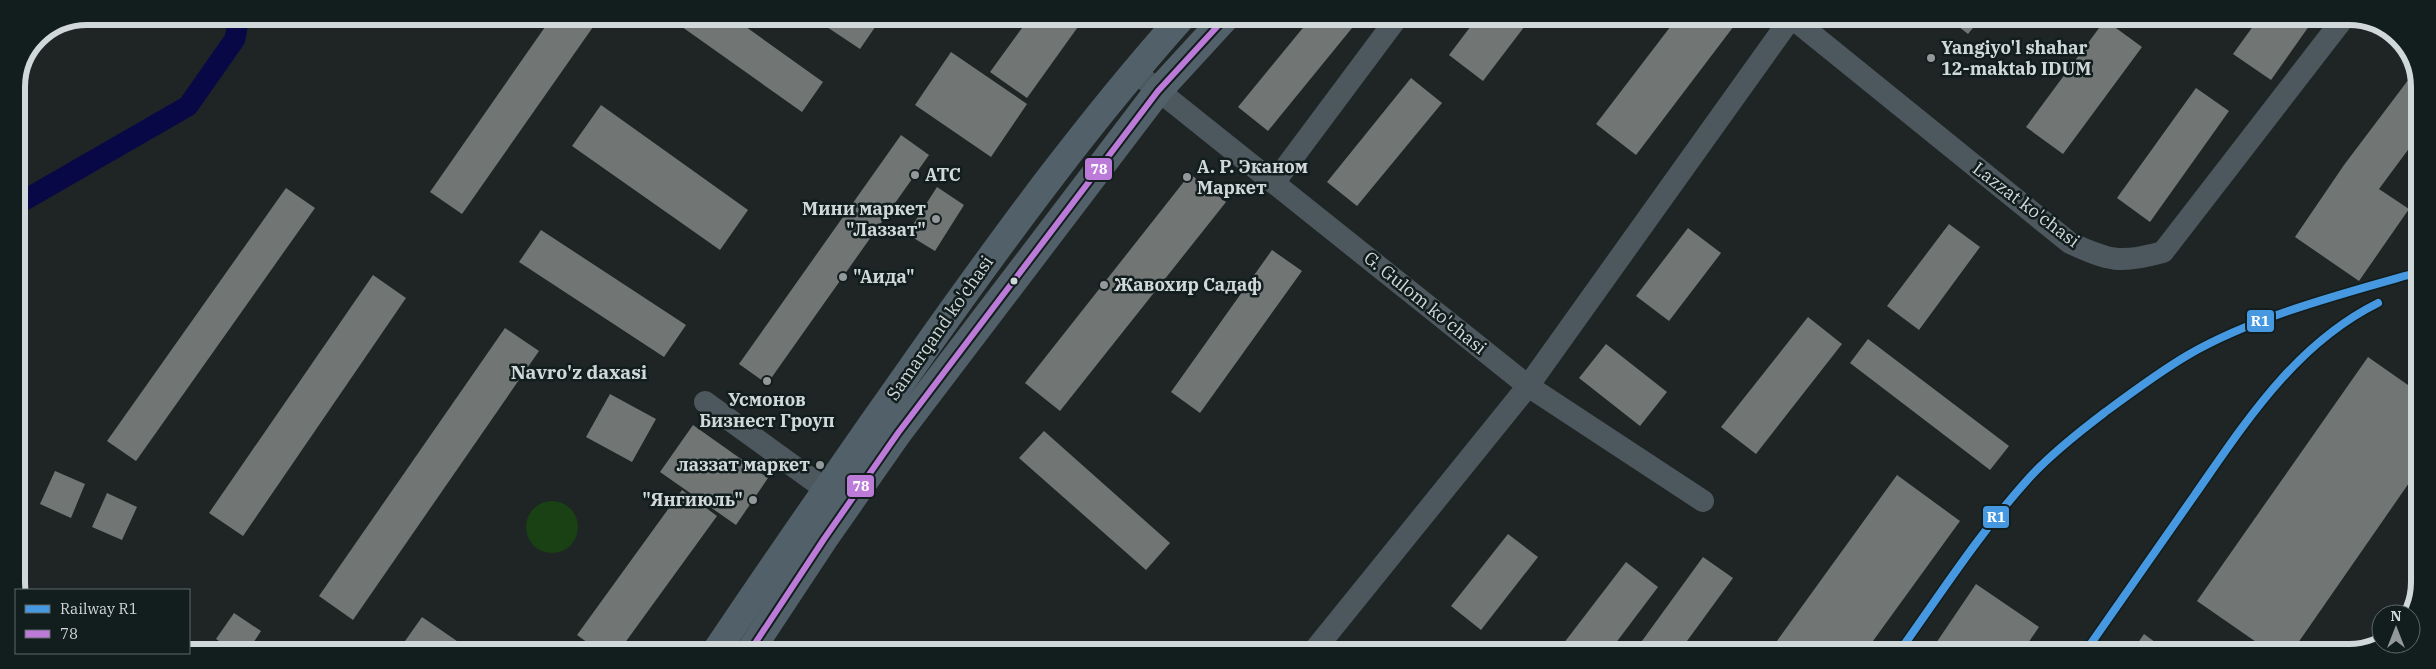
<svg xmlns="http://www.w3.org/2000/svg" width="2436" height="669" font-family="'IBM Plex Serif',serif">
	<rect width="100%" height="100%" fill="#1f2525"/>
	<circle fill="#194114" cx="552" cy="527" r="26"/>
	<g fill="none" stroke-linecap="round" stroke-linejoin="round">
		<polyline stroke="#090847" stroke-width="21" points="16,205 188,106 235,39 239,16"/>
	</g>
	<g fill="#717675">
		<polygon points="552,17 600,17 462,214 430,192"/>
		<polygon points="668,17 732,17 823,82 802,112"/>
		<polygon points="829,17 882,17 860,49 824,25"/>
		<polygon points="1030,17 1085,17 1027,98 990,72"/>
		<polygon points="1311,18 1339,18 1352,28 1268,131 1238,107"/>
		<polygon points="1477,18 1531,18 1483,81 1449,55"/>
		<polygon points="1677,18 1740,18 1636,155 1596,124"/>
		<polygon points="1948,18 1981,18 1968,34"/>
		<polygon points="2259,18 2314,19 2271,80 2233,54"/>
		<polygon points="2105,20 2142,47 2063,154 2026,127"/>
		<polygon points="951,52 1027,104 991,157 915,105"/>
		<polygon points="2415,71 2420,82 2419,135 2379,189 2409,209 2359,281 2295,237 2344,165"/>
		<polygon points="1411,78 1442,103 1357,206 1327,182"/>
		<polygon points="2196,88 2229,111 2150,222 2117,198"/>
		<polygon points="601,105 748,210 720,250 572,146"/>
		<polygon points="901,135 929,155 767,384 739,364"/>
		<polygon points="1190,174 1226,202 1060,411 1025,383"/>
		<polygon points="937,187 964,205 935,251 907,234"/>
		<polygon points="286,188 315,208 136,461 107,441"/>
		<polygon points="1949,224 1980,247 1919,330 1887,306"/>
		<polygon points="1688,228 1721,253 1669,321 1636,296"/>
		<polygon points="541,230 686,325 664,357 519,262"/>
		<polygon points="1272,250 1302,271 1200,413 1171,392"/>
		<polygon points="373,275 406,298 243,536 209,513"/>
		<polygon points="1808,317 1842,344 1756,454 1721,427"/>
		<polygon points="505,328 539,351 353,620 319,596"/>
		<polygon points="1868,339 2009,446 1990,470 1850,363"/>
		<polygon points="1606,344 1667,392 1640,426 1579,378"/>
		<polygon points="2368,357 2418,392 2418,470 2291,653 2272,653 2197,601"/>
		<polygon points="610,394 656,419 632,462 586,437"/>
		<polygon points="693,425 768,478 736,525 660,472"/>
		<polygon points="1044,431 1170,543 1146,570 1019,458"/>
		<polygon points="55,471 85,484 71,518 40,504"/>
		<polygon points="1897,475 1960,521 1865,652 1769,652"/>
		<polygon points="682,490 717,516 619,651 599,651 577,635"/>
		<polygon points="107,493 137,507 122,540 92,527"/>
		<polygon points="1508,534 1538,557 1481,630 1451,606"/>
		<polygon points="1703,557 1733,578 1679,652 1634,652"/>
		<polygon points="1626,562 1658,587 1609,652 1557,652"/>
		<polygon points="1976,584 2039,627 2022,652 1930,652"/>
		<polygon points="234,613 261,631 248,651 234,651 216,639"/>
		<polygon points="422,617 454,639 471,651 398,651"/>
		<polygon points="2144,634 2170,653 2131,653"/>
	</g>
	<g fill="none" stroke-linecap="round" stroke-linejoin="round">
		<g stroke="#4d585e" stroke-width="22">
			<path d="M1792,18l278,225c40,18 50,21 93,9l180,-233"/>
			<polyline points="1134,71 1528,386 1703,501"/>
			<polyline points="1274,183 1397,18"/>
			<polyline points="705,402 825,489"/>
			<polyline points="1313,652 1528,386 1791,18"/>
		</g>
		<g stroke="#526169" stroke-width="28">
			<path d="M716,651c71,-105 143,-209 216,-312 79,-111 159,-220 250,-322"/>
			<polyline points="750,651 824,539 898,433 1158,91 1226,17"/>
		</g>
		<defs>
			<polyline id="bus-1" points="750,651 824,539 898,433 1158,91 1226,17"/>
		</defs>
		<use href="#bus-1" stroke="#121d1e" stroke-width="10"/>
		<use href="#bus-1" stroke="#bd7bd9" stroke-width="6"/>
		<defs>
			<g id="rail-1">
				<path d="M1899,652c42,-59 82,-121 131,-175 22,-24 49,-45 74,-64 27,-20 55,-41 84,-58 67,-39 157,-62 231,-83"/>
				<path d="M2085,652c36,-52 73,-104 109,-156 51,-73 101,-152 184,-193"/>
			</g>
		</defs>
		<use href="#rail-1" stroke="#121d1e" stroke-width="11"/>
		<use href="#rail-1" stroke="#4699e1" stroke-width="8"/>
	</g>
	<g fill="#93999a" stroke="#121d1e" stroke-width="2">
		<circle cx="1931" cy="58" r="5"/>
		<circle cx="915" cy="175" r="5"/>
		<circle cx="1187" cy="177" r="5"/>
		<circle cx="936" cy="219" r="5"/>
		<circle cx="843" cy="277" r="5"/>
		<circle cx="1104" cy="285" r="5"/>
		<circle cx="767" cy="381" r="5"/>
		<circle cx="820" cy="465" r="5"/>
		<circle cx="753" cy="500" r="5"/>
	</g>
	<circle fill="#d1d8d9" stroke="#121d1e" stroke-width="2" cx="1014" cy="281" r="4.5"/>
	<g text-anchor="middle" stroke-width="5" stroke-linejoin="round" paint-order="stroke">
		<g font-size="18" font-weight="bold" fill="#d1d8d9" stroke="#121d1e" text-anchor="start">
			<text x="1941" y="54">Yangiyo'l shahar<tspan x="1941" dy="21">12-maktab IDUM</tspan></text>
			<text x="1197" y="173">А. Р. Эканом<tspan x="1197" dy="21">Маркет</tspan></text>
			<text x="925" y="181">АТС</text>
			<text x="926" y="215" text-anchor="end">Мини маркет<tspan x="926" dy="21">"Лаззат"</tspan></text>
			<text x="853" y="283">"Аида"</text>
			<text x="1114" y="291">Жавохир Садаф</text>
			<text x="767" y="406" text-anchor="middle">Усмонов<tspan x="767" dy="21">Бизнест Гроуп</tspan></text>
			<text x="810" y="471" text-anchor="end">лаззат маркет</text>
			<text x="743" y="506" text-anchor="end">"Янгиюль"</text>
		</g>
		<g font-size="18" fill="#d1d8d9" stroke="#121d1e">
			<text transform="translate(2026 205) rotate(37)" y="6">Lazzat ko'chasi</text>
			<text transform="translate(1425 303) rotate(39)" y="6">G. Gulom ko'chasi</text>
			<text transform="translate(940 328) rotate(-55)" y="6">Samarqand ko'chasi</text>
		</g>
		<g font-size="19" font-weight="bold" fill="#d1d8d9" stroke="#121d1e">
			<text x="579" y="379">Navro'z daxasi</text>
		</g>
	</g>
	<path d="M0 0H2436V669H0ZM87 25H2349A62 62 0 0 1 2411 87V582A62 62 0 0 1 2349 644H87A62 62 0 0 1 25 582V87A62 62 0 0 1 87 25Z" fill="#121d1e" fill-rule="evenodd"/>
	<path fill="none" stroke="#d1d8d9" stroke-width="6" d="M87 25H2349A62 62 0 0 1 2411 87V582A62 62 0 0 1 2349 644H87A62 62 0 0 1 25 582V87A62 62 0 0 1 87 25Z"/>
	<g stroke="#121d1e" stroke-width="2">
		<rect x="1084" y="157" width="29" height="24" rx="5" fill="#bd7bd9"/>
		<rect x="2246" y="309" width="29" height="24" rx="5" fill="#4699e1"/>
		<rect x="846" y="474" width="29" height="24" rx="5" fill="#bd7bd9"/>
		<rect x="1982" y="505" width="28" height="24" rx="5" fill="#4699e1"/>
	</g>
	<g font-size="14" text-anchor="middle" font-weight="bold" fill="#fff">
		<text x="1099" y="174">78</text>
		<text x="2260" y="326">R1</text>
		<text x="861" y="491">78</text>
		<text x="1996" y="522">R1</text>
	</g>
	<rect x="15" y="589" width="175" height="65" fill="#121d1e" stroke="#5e6869"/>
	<rect x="25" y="605" width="25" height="8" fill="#4699e1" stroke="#5e6869"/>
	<text x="60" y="614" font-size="15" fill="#d1d8d9">Railway R1</text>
	<rect x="25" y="630" width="25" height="8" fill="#bd7bd9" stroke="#5e6869"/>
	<text x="60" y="639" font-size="15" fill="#d1d8d9">78</text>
	<g transform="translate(2396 629)"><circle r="24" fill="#121d1e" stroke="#5e6869"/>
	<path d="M0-4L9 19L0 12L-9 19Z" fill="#93999a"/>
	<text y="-8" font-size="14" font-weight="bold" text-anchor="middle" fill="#d1d8d9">N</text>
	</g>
</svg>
